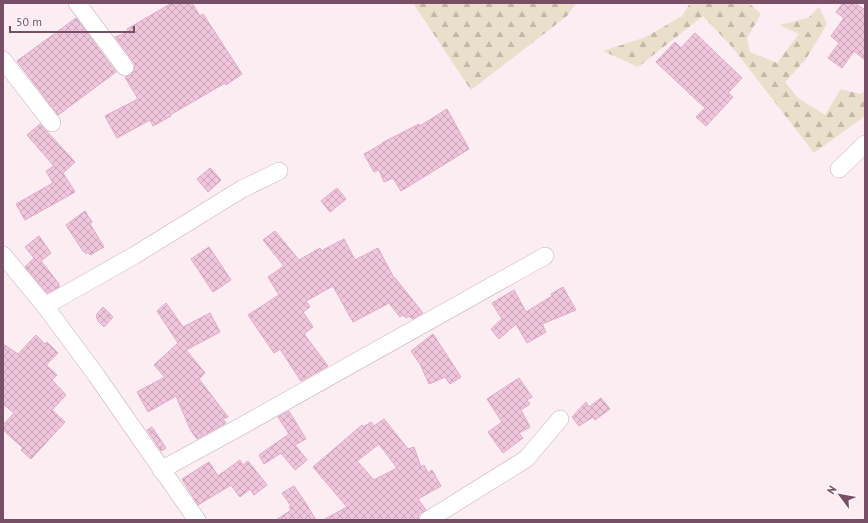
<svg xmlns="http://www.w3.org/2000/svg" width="868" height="523" font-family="'PT Sans',sans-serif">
	<defs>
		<pattern id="forest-firs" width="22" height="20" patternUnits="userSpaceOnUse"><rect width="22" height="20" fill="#eadfcb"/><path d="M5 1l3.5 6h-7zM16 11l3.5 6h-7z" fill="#c2b7a9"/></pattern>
		<pattern id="building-cross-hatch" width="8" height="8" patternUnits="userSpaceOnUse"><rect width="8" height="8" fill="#f0c6dd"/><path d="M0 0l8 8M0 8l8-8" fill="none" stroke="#c7a3b7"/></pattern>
	</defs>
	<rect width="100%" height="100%" fill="#fcedf2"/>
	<g fill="url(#forest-firs)">
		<polygon points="413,3 576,3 567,16 471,90"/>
		<polygon points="690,3 749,3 761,14 747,38 750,52 777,63 799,34 779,25 808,18 819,7 827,24 806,59 785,82 798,98 825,115 841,89 861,94 865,90 865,116 814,153 733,48 703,16 638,67 603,51 646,37 682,16"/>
	</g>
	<g fill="url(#building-cross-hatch)" stroke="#e2a7c9" fill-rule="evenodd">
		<polygon points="172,3 192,3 200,16 203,14 242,74 226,85 225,83 170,115 171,116 153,126 150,120 117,138 105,116 138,99 125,77 131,75 134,71 135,65 133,61 115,37 129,32 127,29"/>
		<polygon points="843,3 855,3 865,10 865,60 854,51 842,68 828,58 839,43 831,36 844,18 836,12"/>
		<polygon points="76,18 116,72 58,115 17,61"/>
		<polygon points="695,33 742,78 728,93 733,97 706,126 696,117 705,108 656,62 675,42 681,48"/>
		<polygon points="447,109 469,149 401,191 393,178 384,182 379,170 374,172 364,154 382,144 382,143 419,124 420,126"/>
		<polygon points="40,124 75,162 63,173 75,192 25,220 16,204 53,183 46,171 54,166 27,135"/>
		<polygon points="210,168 221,180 208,192 197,179"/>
		<polygon points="337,188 346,199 330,212 321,201"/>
		<polygon points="85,211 92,222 90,224 104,247 90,255 88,252 86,254 84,251 83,251 66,225"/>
		<polygon points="275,231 299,260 320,248 321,251 344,239 355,260 378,248 394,278 395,278 423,313 412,319 409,316 406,318 403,315 400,317 389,303 353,322 333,286 306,301 310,307 303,312 313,327 304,334 328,366 301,381 280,349 274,353 248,315 279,295 268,277 284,266 263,240"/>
		<polygon points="39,236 51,253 41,261 59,284 59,287 47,293 25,267 34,258 25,247"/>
		<polygon points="209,247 231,280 213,292 191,259"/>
		<polygon points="563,287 576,310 542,324 546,332 527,343 516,324 499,339 491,329 502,319 492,303 514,290 526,312 552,296 551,294"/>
		<polygon points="166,303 183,327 210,313 220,332 186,350 205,373 199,379 228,417 223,419 226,423 197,439 191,431 176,396 148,412 137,392 165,377 154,365 178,343 157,311"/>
		<polygon points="103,307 113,317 104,327 98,321 96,315"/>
		<polygon points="433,334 461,377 450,384 445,377 429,384 420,364 411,351"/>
		<polygon points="36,335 45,344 47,342 58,353 46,365 57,375 52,380 66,395 52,410 65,422 31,459 21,450 23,448 3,430 3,425 14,413 3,404 3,344 18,354"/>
		<polygon points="519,378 532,397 527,400 530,404 521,410 530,427 519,433 523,438 503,453 488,432 502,422 487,399"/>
		<polygon points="601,398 610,409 595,420 593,417 579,426 572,417 586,402 589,407"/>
		<polygon points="289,411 306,439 295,445 307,460 295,470 281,453 264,464 259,455 289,434 278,417"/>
		<path d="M384,419l24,30 6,-2 7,20 3,-2 4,8 4,-3 9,16 -23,13 8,11 -7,4 -1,6h-95l24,-13 -34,-40 49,-42 1,2 8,-5 3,4zM379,444l18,24 -23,12 -17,-19z"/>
		<polygon points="152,427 166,448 161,451 147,430"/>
		<polygon points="240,460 243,465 248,461 267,485 254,495 250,489 240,497 231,485 198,505 182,479 209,462 218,476"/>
		<polygon points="294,486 305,502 316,520 276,520 291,510 289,507 291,506 282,493"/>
	</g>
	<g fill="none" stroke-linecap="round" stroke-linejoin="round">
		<defs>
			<g id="minor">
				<polyline points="77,3 125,67"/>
				<polyline points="3,60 52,123"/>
				<polyline points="839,169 865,144"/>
				<polyline points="3,255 45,306 96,375 197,520"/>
				<polyline points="45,306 135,255 242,189 279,171"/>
				<polyline points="161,470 247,423 545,256"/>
				<polyline points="428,520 526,459 560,419"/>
			</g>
		</defs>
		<use href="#minor" stroke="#caadbc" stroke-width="18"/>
		<use href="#minor" stroke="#fff" stroke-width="17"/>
	</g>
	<rect width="868" height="523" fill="none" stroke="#774f67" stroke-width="8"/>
	<g transform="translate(840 495) rotate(302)" stroke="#fef4f7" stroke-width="3" paint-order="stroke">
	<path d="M0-3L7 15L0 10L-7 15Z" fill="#774f67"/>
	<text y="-6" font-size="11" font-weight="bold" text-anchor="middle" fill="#774f67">N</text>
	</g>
	<path d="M10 26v6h124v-6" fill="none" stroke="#774f67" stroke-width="2"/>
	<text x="16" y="26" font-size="12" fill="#774f67" stroke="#fef4f7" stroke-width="3" paint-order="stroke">50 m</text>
</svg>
